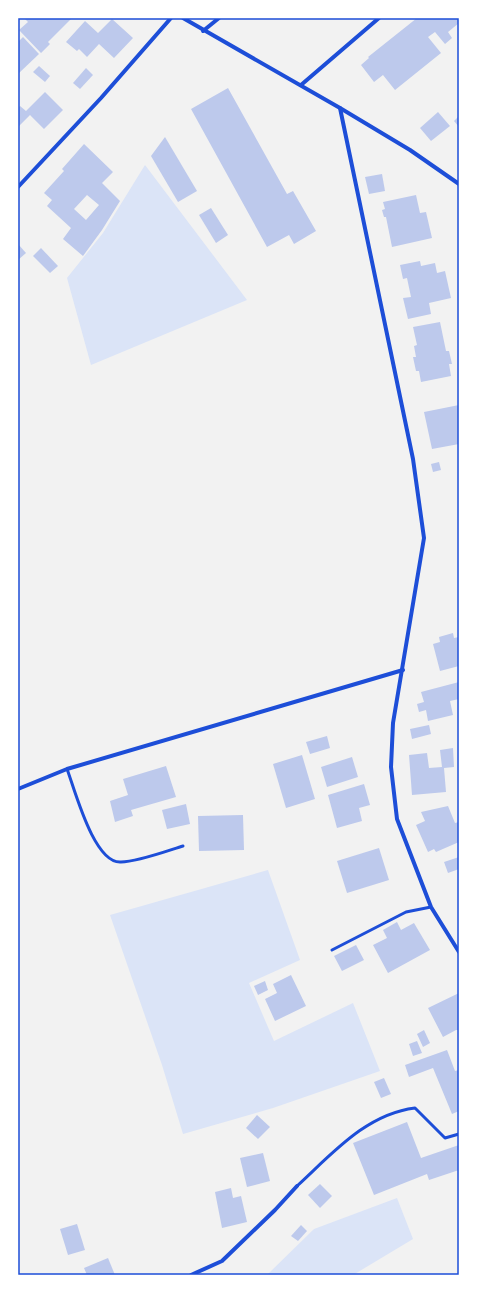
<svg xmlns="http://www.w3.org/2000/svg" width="477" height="1293" font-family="Signika,sans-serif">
	<rect width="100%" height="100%" fill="#f2f2f2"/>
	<g fill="#dbe4f7">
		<polygon points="145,165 247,300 91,365 67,278 103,233"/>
		<polygon points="268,870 300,960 249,983 274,1041 353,1003 380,1071 273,1108 183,1134 162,1065 110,915"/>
		<polygon points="397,1198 413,1239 353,1275 267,1275 314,1229"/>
	</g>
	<g fill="#bdc9ec" fill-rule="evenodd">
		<polygon points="24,18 72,18 48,42 50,44 41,53 19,30 28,22"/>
		<polygon points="417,18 459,18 459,23 448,32 452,38 445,44 435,32 428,37 441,53 395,90 383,75 374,82 361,65 369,58 368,57"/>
		<polygon points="112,19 133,38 114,58 99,44 87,57 79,49 77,51 66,42 85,21 98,33"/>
		<polygon points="23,37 39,54 18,74 18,42"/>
		<polygon points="39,66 50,76 45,82 33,72"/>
		<polygon points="86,68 93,75 80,89 73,83"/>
		<polygon points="228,88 287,194 293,191 316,231 294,244 289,235 267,247 191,109"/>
		<polygon points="45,92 63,110 44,129 30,115 19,126 18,108 20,106 26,111"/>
		<polygon points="438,112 450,126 431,141 420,128"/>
		<polygon points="459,116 459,127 454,121"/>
		<polygon points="165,137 197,191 178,202 151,156"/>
		<path d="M84,144l29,28 -11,11 18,18 -18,29 -19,26 -20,-17 8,-11 -24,-22 5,-6 -8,-7 20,-22 -2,-2zM87,195l12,10 -13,15 -12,-11z"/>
		<polygon points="382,174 385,191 369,194 365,177"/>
		<polygon points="416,195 420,213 426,212 432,238 392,247 386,217 384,217 382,210 385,209 383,202"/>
		<polygon points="211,208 228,235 216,243 199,215"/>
		<polygon points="18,244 26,253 18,260"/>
		<polygon points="41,248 58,266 50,273 33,256"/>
		<polygon points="420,261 421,266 435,263 437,273 445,271 451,298 429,303 431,314 408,319 403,298 411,297 407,278 403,279 400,265"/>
		<polygon points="440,322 446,351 449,351 452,364 449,364 451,376 421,382 419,371 416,371 413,357 416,357 414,346 417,345 413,327"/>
		<polygon points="459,405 459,444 432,449 424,412"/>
		<polygon points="439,462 441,470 433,472 431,464"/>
		<polygon points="453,633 454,638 459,637 459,666 440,671 433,644 440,642 439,637"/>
		<polygon points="459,682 459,699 450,701 453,715 428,721 426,710 419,712 417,704 424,702 421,692"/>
		<polygon points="429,725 431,734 412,739 410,729"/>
		<polygon points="327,736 330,748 310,754 306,742"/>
		<polygon points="453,748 454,767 444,768 446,792 412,795 409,755 427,753 429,768 442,767 440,750"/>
		<polygon points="302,755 315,799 286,808 273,764"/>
		<polygon points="352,757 358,777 327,787 321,767"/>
		<polygon points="166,766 176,797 131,810 133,816 115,822 110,801 128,795 123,779"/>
		<polygon points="364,784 370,805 359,808 362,821 337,828 328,795"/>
		<polygon points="186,804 190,824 167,829 162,810"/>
		<polygon points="448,806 455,823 459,822 459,842 436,852 434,849 428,852 416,825 425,821 421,812"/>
		<polygon points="243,815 244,850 199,851 198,816"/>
		<polygon points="379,848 389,880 347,893 337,861"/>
		<polygon points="459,857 459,869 448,873 444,862"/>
		<polygon points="397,922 401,930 414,923 430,950 388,973 373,945 387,938 383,930"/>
		<polygon points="356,945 364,960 342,971 334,956"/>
		<polygon points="291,975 306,1006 275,1021 265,999 277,993 273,984"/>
		<polygon points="265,981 268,990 258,995 254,986"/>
		<polygon points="459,993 459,1030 456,1030 443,1037 428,1008"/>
		<polygon points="424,1030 430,1043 423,1047 417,1034"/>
		<polygon points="417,1041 422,1053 413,1056 409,1044"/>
		<polygon points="447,1050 455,1071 459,1070 459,1111 452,1114 433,1068 409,1077 405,1065"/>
		<polygon points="384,1078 391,1094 381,1098 374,1082"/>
		<polygon points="257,1115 270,1127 258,1139 246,1128"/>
		<polygon points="407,1122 421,1158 459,1145 459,1170 429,1180 427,1174 374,1195 353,1143"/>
		<polygon points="263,1153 270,1181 247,1187 240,1158"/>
		<polygon points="320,1184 332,1196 320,1208 308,1195"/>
		<polygon points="231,1188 233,1198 241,1196 247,1222 222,1228 215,1192"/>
		<polygon points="77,1224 85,1250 68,1255 60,1229"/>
		<polygon points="301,1225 307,1231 298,1241 291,1236"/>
		<polygon points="108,1258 115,1275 87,1275 84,1268"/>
	</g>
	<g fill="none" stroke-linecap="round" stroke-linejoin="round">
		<g stroke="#1d4ed8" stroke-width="3">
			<path d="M67,769c8,21 27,95 54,93 16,0 46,-11 62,-16"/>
			<polyline points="332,950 406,912 431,907"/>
			<path d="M297,1186c35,-32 69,-72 118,-78l30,30 14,-4"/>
		</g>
		<g stroke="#1d4ed8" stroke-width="4">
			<polyline points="183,18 340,108 410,150 459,184"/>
			<polyline points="203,31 219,18"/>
			<polyline points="301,85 379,18"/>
			<polyline points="340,108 413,459 424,538 393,723 391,767 397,819 431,907 459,952"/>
			<polyline points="18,187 101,98 171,18"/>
			<polyline points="18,789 67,769 403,670"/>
			<polyline points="191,1275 222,1261 275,1210 297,1186"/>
		</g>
	</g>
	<rect width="477" height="1293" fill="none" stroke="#ffffff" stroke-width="38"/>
	<rect x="19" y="19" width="439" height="1255" fill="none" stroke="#1d4ed8" stroke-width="1.5"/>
</svg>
